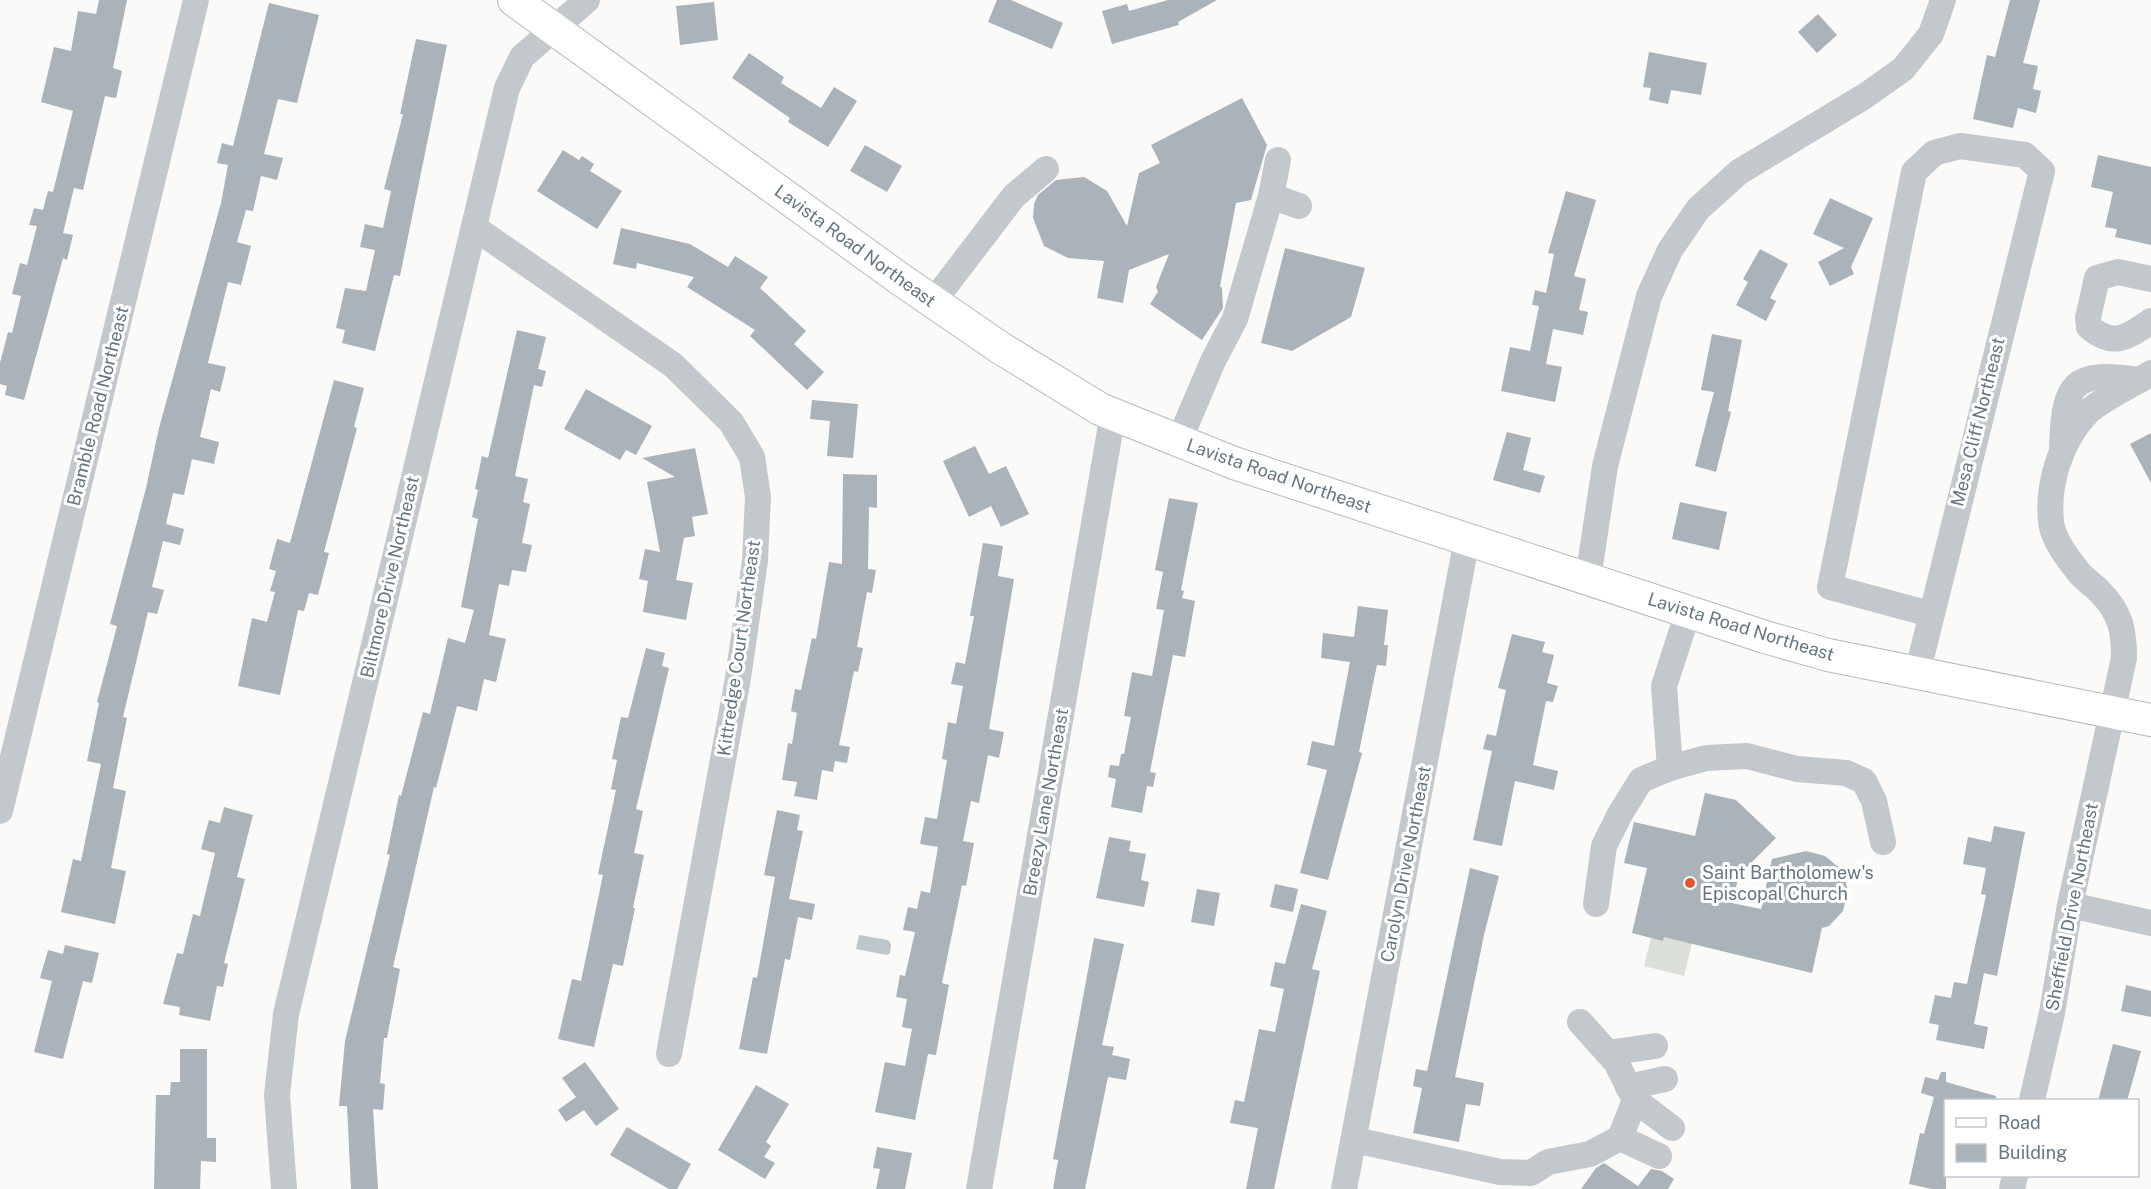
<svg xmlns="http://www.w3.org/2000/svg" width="2151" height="1189" font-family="'Public Sans',sans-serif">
	<rect width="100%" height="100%" fill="#fafaf8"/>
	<polygon fill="#dadfd7" points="1666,928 1692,943 1684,976 1644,966 1651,938 1663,941"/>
	<polygon fill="#bbc7cb" points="859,935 888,940 891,944 890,953 887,955 856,949"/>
	<g fill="#aab3b9">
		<polygon points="99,0 127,0 113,68 122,71 116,98 105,96 83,190 74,188 63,233 73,235 67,260 63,258 24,400 5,395 7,386 0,384 0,363 8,332 12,333 21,296 12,294 20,263 27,265 37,226 29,225 34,208 43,210 48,191 53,192 73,111 41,102 54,47 71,51 78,11 96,14"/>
		<polygon points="997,0 1011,0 1063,23 1052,49 988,22"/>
		<polygon points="1168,0 1217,0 1178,22 1179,25 1112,44 1102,11 1127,4 1129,11"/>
		<polygon points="2010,0 2040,0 2023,63 2038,66 2033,89 2041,91 2036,113 2018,108 2013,128 1973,119 1987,55 1995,57"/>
		<polygon points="714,2 718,40 680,45 676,6"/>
		<polygon points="269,3 319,15 297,103 278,99 264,154 283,158 277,180 261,176 253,211 246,210 237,242 251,246 241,285 228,282 208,363 226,367 220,392 211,389 200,437 219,442 214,464 192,459 184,495 173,493 166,524 184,529 180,545 163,541 152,587 164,590 157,614 148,612 123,717 127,718 113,788 126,791 111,868 126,871 115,924 61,912 73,859 81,861 101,764 87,761 99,703 97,702 117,626 110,624 146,488 159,428 221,203 228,165 217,163 222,143 233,146"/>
		<polygon points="1818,14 1837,35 1817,53 1798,32"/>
		<polygon points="416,39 447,45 400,276 394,275 375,351 342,343 345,330 336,328 345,288 366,291 375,250 360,247 365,224 383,228 391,191 384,189 403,114 400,114"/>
		<polygon points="1649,52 1707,63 1701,95 1671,90 1668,104 1649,100 1651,88 1643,87"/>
		<polygon points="749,53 784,77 781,83 821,108 834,87 857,101 828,147 788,122 790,118 732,78"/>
		<polygon points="1242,98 1267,145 1251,200 1236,203 1220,286 1222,288 1223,308 1202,340 1150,304 1158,292 1156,287 1169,254 1129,270 1123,303 1097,298 1104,261 1068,258 1044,246 1033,218 1034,204 1038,195 1056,180 1084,177 1107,191 1127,226 1139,173 1160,163 1151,145"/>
		<polygon points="865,145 902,166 887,192 850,171"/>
		<polygon points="563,150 579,160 582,156 594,164 590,171 622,191 597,229 537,191"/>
		<polygon points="2098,155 2151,167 2151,245 2115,237 2117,229 2105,227 2113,192 2091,187"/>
		<polygon points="1566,191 1596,200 1574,276 1586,279 1579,310 1588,312 1583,335 1553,329 1546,364 1562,367 1555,402 1501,391 1510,347 1530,351 1539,306 1532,305 1535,290 1546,293 1554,254 1548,253"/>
		<polygon points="1830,198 1873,218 1851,267 1854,274 1830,286 1818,262 1844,248 1813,234"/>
		<polygon points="621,228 690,244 728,267 735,256 768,277 760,288 806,331 794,344 824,372 807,390 750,336 755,330 687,287 694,277 637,263 636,269 613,264"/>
		<polygon points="1285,248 1365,268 1351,317 1292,351 1261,343"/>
		<polygon points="1760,249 1788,264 1770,298 1776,301 1766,321 1736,305 1748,282 1743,279"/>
		<polygon points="517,330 546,337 538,369 546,371 542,387 534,385 515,476 528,479 523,502 530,504 522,543 532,545 526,572 512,570 509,586 499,584 489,635 506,639 496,682 484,679 477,711 457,706 436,788 434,787 393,967 400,969 387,1038 384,1038 380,1083 385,1084 383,1110 373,1109 378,1189 351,1189 347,1106 339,1106 345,1041 390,855 387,854 399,795 401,796 423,712 430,714 448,638 465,643 474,610 461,607 478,519 472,517 478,490 475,489 482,456 488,458"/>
		<polygon points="1712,334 1742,340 1728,411 1731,412 1716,472 1695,466 1714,392 1701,390"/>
		<polygon points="334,380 364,388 354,427 357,428 324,552 329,553 318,595 309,593 304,611 298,610 280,695 238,686 252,618 267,622 275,592 270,591 276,571 269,569 277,539 290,543"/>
		<polygon points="586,389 652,426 636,455 626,450 620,460 564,429"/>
		<polygon points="812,400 858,404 853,458 827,456 830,421 810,419"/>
		<polygon points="1507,432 1531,438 1523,470 1545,476 1540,493 1493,480"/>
		<polygon points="2151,433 2151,483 2130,444"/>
		<polygon points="975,446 989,474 1006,466 1029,514 1001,527 991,506 969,517 943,461"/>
		<polygon points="695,448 708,514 692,517 695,536 684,538 676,580 693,583 686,620 643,612 648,581 639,579 645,549 660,552 647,482 675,477 642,458"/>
		<polygon points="843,474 877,475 877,508 869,507 868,569 876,570 872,593 867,592 857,647 863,648 858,672 854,671 839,745 850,747 847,763 835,761 833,772 822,770 817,800 794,796 797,782 782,780 788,743 792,744 797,713 791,711 795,689 801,690 812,638 816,639 829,562 842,564"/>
		<polygon points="1169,498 1198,503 1181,590 1184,591 1182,598 1195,601 1185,657 1173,655 1150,772 1156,773 1153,787 1147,786 1142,813 1111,807 1116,779 1108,777 1110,765 1119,766 1121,754 1124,754 1131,717 1124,716 1132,672 1152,676 1164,610 1156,609 1163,572 1155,570"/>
		<polygon points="1680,502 1727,512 1719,550 1672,539"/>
		<polygon points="983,543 1003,546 998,576 1014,579 989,729 1004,732 999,758 988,755 979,803 971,801 963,841 974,843 966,886 962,885 942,983 949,985 936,1055 928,1054 915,1120 875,1112 885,1062 905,1066 912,1029 902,1027 907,999 896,997 900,975 905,976 915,932 903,930 908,907 917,909 921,891 930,893 938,847 920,844 925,817 937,819 947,760 942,759 948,722 956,724 963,686 951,684 956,662 965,664 974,616 970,616"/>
		<polygon points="1358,606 1388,610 1384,645 1388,645 1386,666 1377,665 1359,752 1362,753 1328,880 1300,873 1327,770 1307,765 1312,741 1334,746 1350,662 1321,658 1323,633 1354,637"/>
		<polygon points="1512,634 1545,642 1542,652 1554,655 1547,683 1558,686 1553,702 1546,701 1533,765 1558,771 1554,790 1515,781 1502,846 1473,840 1492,751 1483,749 1487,734 1496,736 1506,690 1498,688"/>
		<polygon points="646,648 665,653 662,666 669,668 636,809 643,811 634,853 644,855 633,908 635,908 623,966 613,964 594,1047 558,1039 572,979 581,981 603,875 598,874 616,790 611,789 617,760 612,759 621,717 628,718"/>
		<polygon points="1705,793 1736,800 1776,838 1739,875 1732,903 1761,909 1772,859 1806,851 1825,856 1842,870 1848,890 1843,911 1829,926 1822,928 1812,973 1664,937 1663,941 1632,933 1647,868 1624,863 1634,822 1695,836"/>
		<polygon points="224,807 253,815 237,877 245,879 224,963 228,964 223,987 217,986 210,1021 179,1015 180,1007 163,1004 177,953 183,954 193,914 200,916 215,853 201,849 209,820 220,823"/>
		<polygon points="777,810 800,815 797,830 803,831 789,899 815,904 812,920 798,917 790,960 785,959 767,1054 739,1049 753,977 757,978 775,877 764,875"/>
		<polygon points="1994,826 2025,832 1997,976 1984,973 1974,1024 1988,1027 1984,1049 1936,1040 1939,1025 1929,1023 1935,995 1951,998 1954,982 1967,984 1986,895 1981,894 1986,868 1963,864 1968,837 1991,842"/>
		<polygon points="1109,837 1131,841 1129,851 1146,854 1141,880 1149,882 1144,907 1096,898"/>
		<polygon points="1470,868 1499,876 1484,935 1455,1077 1484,1083 1480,1106 1466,1104 1459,1142 1413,1133 1422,1088 1413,1086 1416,1069 1427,1071"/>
		<polygon points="1275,884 1298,889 1293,912 1270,907"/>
		<polygon points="1197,889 1220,893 1214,926 1191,922"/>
		<polygon points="1301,904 1327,911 1312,969 1320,971 1274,1189 1246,1189 1258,1128 1230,1123 1235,1100 1244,1102 1259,1029 1275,1032 1284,989 1270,986 1275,962 1285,964"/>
		<polygon points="1094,938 1124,944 1102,1045 1114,1047 1112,1055 1130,1059 1126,1080 1108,1077 1085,1189 1053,1189 1058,1160 1053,1159"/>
		<polygon points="65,945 99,953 92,983 83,981 63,1059 34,1052 52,981 40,978 48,950 63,954"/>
		<polygon points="2126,985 2151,991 2151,1017 2121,1011"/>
		<polygon points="2113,1044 2141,1051 2127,1101 2098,1101"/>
		<polygon points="180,1049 207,1049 207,1138 216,1138 216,1162 201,1161 200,1189 154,1189 156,1095 170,1095 171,1082 180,1082"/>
		<polygon points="585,1062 619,1109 596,1126 584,1110 566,1122 558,1110 576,1097 562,1078"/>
		<polygon points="1941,1072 1946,1072 1946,1082 1996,1096 1996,1101 1946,1101 1946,1189 1932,1189 1909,1184 1920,1133 1924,1134 1934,1097 1921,1093 1925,1077 1938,1080"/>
		<polygon points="756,1085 789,1104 766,1142 771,1146 764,1157 775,1163 765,1179 718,1150"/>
		<polygon points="627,1127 691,1164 677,1189 669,1189 610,1155"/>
		<polygon points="877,1147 912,1153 905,1189 876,1189 880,1169 873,1168"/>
		<polygon points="1604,1163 1638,1186 1651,1169 1662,1171 1674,1179 1668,1189 1581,1189 1596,1168"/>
	</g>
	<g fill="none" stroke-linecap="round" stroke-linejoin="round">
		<defs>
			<polyline id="major" points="514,0 900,279 999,347 1100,409 1234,463 1765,637 1828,655 2151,720"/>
		</defs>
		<use href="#major" stroke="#b5babe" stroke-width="34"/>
		<g stroke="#c3c8cc" stroke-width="26">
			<polyline points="1271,196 1299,206"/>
			<polyline points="475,228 673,365 731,422 752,457 758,497 755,561 738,678 669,1054"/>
			<path d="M2151,279l-33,-7 -21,6 -9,40 1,9c24,21 39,10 62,-6"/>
			<polyline points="933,302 1014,196 1046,169"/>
			<polyline points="1179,441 1213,361 1235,319 1271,196 1278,160"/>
			<path d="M2062,449c2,-67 10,-79 78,-69"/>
			<polyline points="1588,579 1605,466 1649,296 1670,250 1698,209 1739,172 1865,96 1903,69 1931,34 1943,0"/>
			<polyline points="1917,674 2042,171 2025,155 1960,146 1934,153 1914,172 1830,587 1930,614"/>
			<polyline points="1670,768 1706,758 1747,756 1797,769 1846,773 1864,781 1874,801 1883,842"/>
			<polyline points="0,811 196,0"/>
			<polyline points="1596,904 1604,846 1620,814 1641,780 1670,768 1664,686 1688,612"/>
			<polyline points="2070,905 2151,923"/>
			<polyline points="1608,1053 1655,1046"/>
			<polyline points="1628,1087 1665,1079"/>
			<polyline points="1635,1100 1672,1128"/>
			<path d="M2032,1100l20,-87 18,-108 54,-247c0,-27 -3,-45 -24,-66 -7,-8 -17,-13 -23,-22 -11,-14 -24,-31 -26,-48 -4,-39 10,-82 37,-110 15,-14 45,-27 63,-39"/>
			<polyline points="1620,1138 1659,1156"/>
			<polyline points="1355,1140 1500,1172 1531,1173 1548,1162 1590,1154 1620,1138 1635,1100 1616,1062 1580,1022"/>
			<polyline points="284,1189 277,1095 286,1014 507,88 522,57 587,0"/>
			<polyline points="979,1189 1110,431 1115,416"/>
			<polyline points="1344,1189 1467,539"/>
			<polyline points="2012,1189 2015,1176"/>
		</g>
		<use href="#major" stroke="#fff" stroke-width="32"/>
	</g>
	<circle fill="#e4572e" stroke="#fff" stroke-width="2" cx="1690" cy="883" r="6"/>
	<g text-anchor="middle" stroke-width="6" stroke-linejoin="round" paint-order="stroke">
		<g font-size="18" fill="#657683" stroke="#fff">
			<text transform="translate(855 246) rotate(36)" y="6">Lavista Road Northeast</text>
			<text transform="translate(98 406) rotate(-76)" y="6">Bramble Road Northeast</text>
			<text transform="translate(1978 422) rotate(-76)" y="6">Mesa Cliff Northeast</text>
			<text transform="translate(1279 476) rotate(19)" y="6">Lavista Road Northeast</text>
			<text transform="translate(390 577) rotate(-77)" y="6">Biltmore Drive Northeast</text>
			<text transform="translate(1741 627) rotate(17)" y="6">Lavista Road Northeast</text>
			<text transform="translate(739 648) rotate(-82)" y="6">Kittredge Court Northeast</text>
			<text transform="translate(1046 802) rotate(-80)" y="6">Breezy Lane Northeast</text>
			<text transform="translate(1406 864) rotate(-79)" y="6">Carolyn Drive Northeast</text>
			<text transform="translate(2072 907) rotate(-79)" y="6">Sheffield Drive Northeast</text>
		</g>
		<g font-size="18" fill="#657683" stroke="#fff" text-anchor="start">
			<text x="1702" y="879">Saint Bartholomew's<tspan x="1702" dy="21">Episcopal Church</tspan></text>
		</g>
	</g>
	<rect x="1944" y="1099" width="195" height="78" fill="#ffffff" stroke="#c1c8cd" stroke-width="1.5"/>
	<rect x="1956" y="1118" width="30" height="9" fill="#ffffff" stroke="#c1c8cd" stroke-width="1.5"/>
	<text x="1998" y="1129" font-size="18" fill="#657683">Road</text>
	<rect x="1956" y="1144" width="30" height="18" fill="#aab3b9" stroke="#c1c8cd" stroke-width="1.5"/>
	<text x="1998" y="1159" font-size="18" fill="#657683">Building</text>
</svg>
